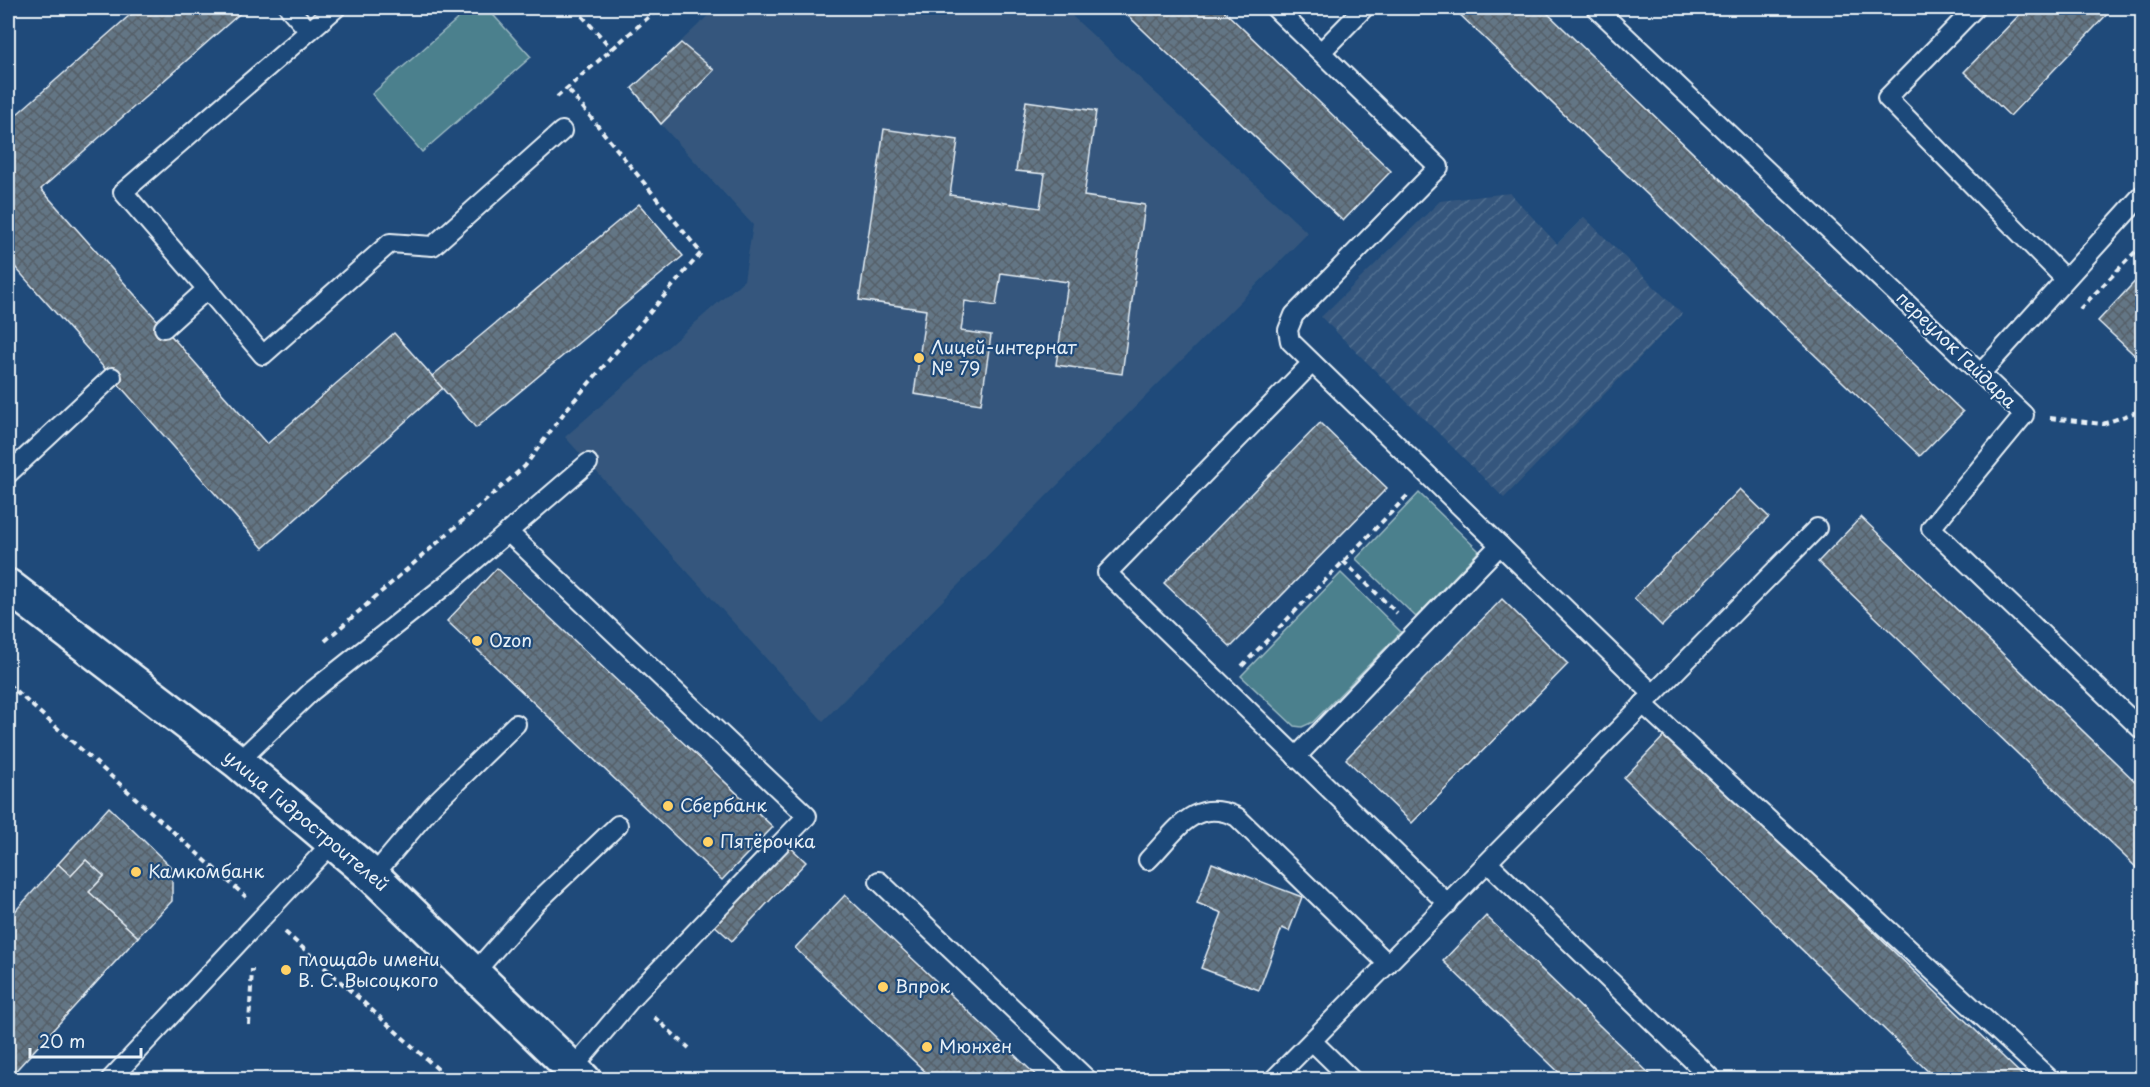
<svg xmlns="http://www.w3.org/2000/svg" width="2150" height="1087" font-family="'Playpen Sans',sans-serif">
	<defs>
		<pattern id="industrial-furrows" width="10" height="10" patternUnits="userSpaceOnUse" patternTransform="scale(1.5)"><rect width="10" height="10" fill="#34577d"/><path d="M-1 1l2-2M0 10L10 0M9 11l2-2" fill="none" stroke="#517090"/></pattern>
		<pattern id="building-cross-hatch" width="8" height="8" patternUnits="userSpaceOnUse" patternTransform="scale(1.5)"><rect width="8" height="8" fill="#647685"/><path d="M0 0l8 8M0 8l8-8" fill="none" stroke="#555f68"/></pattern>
	</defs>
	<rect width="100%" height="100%" fill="#1f4a7a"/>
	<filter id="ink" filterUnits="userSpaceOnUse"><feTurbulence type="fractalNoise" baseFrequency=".0167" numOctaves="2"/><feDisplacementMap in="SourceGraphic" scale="12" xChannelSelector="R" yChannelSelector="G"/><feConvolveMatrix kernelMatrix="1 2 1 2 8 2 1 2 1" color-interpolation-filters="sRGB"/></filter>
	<g filter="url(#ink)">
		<polygon fill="#34577d" points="716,8 1080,8 1072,16 1308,233 823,721 565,437 744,280 753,225 646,108 647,104 632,88"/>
		<polygon fill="url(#industrial-furrows)" points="1510,193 1557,244 1584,217 1682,314 1504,498 1321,317 1440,201"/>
		<g fill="#4b808d" stroke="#9ab8c2" stroke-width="1.5">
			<polygon points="470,8 487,8 531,57 422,152 372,94"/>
			<polygon points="1419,493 1479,551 1416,617 1356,559"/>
			<polygon points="1341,573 1401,632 1313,722 1302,727 1294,726 1241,676"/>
		</g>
		<g fill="url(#building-cross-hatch)" stroke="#e8f1f8" stroke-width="1.5">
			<polygon points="138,8 246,8 41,189 267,444 394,333 443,388 263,548 8,259 8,122"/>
			<polygon points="1120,8 1221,8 1391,171 1343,221"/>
			<polygon points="1453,8 1542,8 1963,412 1920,456"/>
			<polygon points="2026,8 2113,8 2010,116 1964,72"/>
			<polygon points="681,43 714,70 661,124 632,88"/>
			<polygon points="1026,101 1096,111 1084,196 1145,205 1122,374 1056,365 1068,282 1001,273 996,306 965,301 961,331 991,335 981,404 914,394 926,310 859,300 884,129 958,140 950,195 1040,208 1045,174 1016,171"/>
			<polygon points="639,204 683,256 476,428 432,376"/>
			<polygon points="2142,274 2142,362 2098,321"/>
			<polygon points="1320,423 1387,488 1231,647 1164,583"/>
			<polygon points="1740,489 1769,517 1662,626 1634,598"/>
			<polygon points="1861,517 2142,788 2142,873 1818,562"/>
			<polygon points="497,568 773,827 722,880 447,621"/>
			<polygon points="1502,599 1568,664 1412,823 1346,759"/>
			<polygon points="1667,733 2027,1080 1937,1080 1624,778"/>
			<polygon points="109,807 172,868 172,901 138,937 89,892 104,876 86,860 71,876 58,864"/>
			<polygon points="786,843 806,862 732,941 712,923"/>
			<polygon points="86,860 104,876 89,892 138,937 8,1079 8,919 58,864 71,876"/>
			<polygon points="1212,863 1302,897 1289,931 1282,928 1259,990 1201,968 1222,913 1197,903"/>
			<polygon points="845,895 1041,1080 934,1080 795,948"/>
			<polygon points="1486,916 1656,1080 1567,1080 1443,961"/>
		</g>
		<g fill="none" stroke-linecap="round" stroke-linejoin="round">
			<defs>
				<g id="service">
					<polyline points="289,8 309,31"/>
					<polyline points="1275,8 1439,167 1294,315 1288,330 1290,341 1653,694"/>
					<polyline points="1596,8 2024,415 1931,528 2142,730"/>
					<polyline points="1975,8 1887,98 2064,278"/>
					<polyline points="1321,52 1364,8"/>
					<polyline points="207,289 263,355 390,243 433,246 562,131"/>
					<polyline points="164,328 207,289 123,192 336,8"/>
					<polyline points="1312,363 1107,573 1448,904"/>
					<polyline points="1981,373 2142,195"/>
					<polyline points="8,474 112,377"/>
					<polyline points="508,532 807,816 632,998 568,1074"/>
					<polyline points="1643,704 2051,1080"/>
					<polyline points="1296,757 1500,545"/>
					<polyline points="238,762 312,691 451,581 588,463"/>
					<path d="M1148,860c28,-28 46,-64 89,-43l151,147"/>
					<polyline points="1488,863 1713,1080"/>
					<polyline points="373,876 433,805 516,724"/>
					<polyline points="879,881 1088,1080"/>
					<polyline points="474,973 535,904 618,825"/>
					<polyline points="1312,1041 1352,1080"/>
					<polyline points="110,1080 333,842"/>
					<polyline points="1273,1080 1817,528"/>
				</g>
				<polyline id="secondary" points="8,586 238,762 373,876 584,1080"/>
			</defs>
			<use href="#service" stroke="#e8f1f8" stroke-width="22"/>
			<use href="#secondary" stroke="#e8f1f8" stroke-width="38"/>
			<g stroke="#e8f1f8" stroke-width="4" stroke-dasharray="6 4.5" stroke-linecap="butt">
				<polyline points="575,8 612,49"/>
				<polyline points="557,97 659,8"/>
				<polyline points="2080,309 2142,245"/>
				<polyline points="2050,418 2103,424 2142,410"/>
				<polyline points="1343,561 1397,613"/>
				<polyline points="325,641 525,466 566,410 701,253 567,88"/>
				<polyline points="1242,666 1408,495"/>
				<polyline points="8,684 246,897"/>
				<polyline points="285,932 450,1080"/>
				<polyline points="654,1017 689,1048"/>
				<polyline points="249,1025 252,969"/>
			</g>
			<use href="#service" stroke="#1f4a7a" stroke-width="18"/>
			<use href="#secondary" stroke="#1f4a7a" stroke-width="33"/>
		</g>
	</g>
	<g fill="#ffd166" stroke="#1f4a7a" stroke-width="2">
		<circle cx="919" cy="358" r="6"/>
		<circle cx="477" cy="641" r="6"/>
		<circle cx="668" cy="806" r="6"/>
		<circle cx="708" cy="842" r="6"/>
		<circle cx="136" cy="872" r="6"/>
		<circle cx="286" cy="970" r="6"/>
		<circle cx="883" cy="987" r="6"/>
		<circle cx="927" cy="1047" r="6"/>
	</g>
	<g text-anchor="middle" stroke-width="4.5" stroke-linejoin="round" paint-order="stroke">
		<g font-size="18" fill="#e8f1f8" stroke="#1f4a7a" text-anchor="start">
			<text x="931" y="354">Лицей-интернат<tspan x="931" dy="21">№ 79</tspan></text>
			<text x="489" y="647">Ozon</text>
			<text x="680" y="812">Сбербанк</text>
			<text x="720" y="848">Пятёрочка</text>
			<text x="148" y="878">Камкомбанк</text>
			<text x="298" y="966">площадь имени<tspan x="298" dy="21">В. С. Высоцкого</tspan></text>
			<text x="895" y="993">Впрок</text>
			<text x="939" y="1053">Мюнхен</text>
		</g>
		<g font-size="18" fill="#e8f1f8" stroke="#1f4a7a">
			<text transform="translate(1956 350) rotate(44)" y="6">переулок Гайдара</text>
			<text transform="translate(306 821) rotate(40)" y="6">улица Гидростроителей</text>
		</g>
	</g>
	<rect width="2150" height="1087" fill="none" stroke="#1f4a7a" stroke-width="30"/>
	<rect x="15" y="15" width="2120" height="1057" fill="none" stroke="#e8f1f8" stroke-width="2" filter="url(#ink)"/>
	<path d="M30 1048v9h111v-9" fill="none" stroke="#e8f1f8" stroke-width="3"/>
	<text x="39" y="1048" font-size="18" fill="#e8f1f8" stroke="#1f4a7a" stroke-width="4.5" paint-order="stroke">20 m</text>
</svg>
